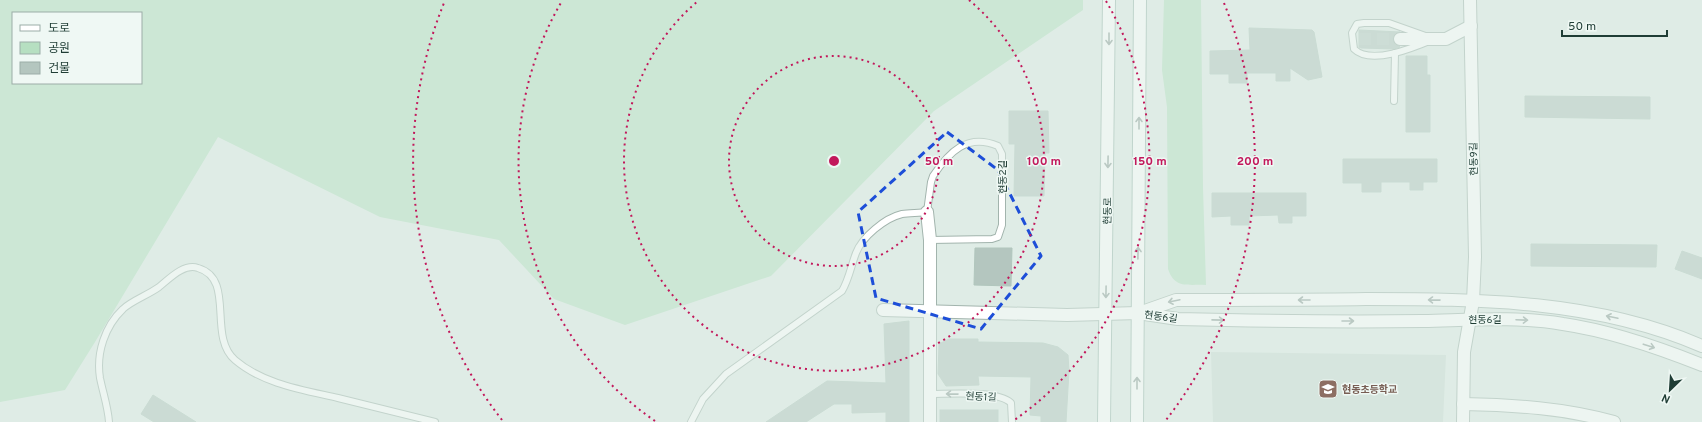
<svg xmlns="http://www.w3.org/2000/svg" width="1702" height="422" font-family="Overpass,'Noto Sans KR',sans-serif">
	<rect width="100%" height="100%" fill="#dfece6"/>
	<polygon fill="#cddbd5" points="1211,352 1446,355 1443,422 1213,422"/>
	<g fill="#b6dfc1" fill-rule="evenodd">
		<path d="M0,0h1083v10l-149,101 -163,165 -146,49 -71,-26 -55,-59 -119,-23 -162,-80 -123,205 -30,48 -65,12zM13,13h128v70h-128z"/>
		<path d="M1164,0h37l2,188 3,97c-19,-1 -31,4 -38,-16l-1,-162 -5,-37z"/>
	</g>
	<g fill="#b4c6bf" stroke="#b1c6bd">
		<polygon points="1249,28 1312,30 1314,32 1322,77 1308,80 1290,68 1290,81 1276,81 1276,73 1247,73 1247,83 1229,83 1229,74 1210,74 1210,51 1250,50"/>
		<polygon points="1359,30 1400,32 1394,35 1393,39 1394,43 1400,47 1394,49 1361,48 1359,47"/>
		<polygon points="1406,56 1427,56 1427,75 1430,75 1430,132 1406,132"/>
		<polygon points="1525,96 1650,97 1650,119 1525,117"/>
		<polygon points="1009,111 1048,111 1049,153 1045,153 1044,196 1014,196 1015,144 1009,144"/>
		<polygon points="1343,159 1437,159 1437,182 1423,182 1423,190 1410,190 1410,182 1381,182 1381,192 1362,192 1362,183 1343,183"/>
		<polygon points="1212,193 1306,193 1306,216 1292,216 1292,223 1279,223 1278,215 1249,216 1249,225 1231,225 1231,216 1212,217"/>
		<polygon points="1531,244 1657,245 1656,267 1531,266"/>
		<polygon points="975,248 1012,248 1011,286 974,285"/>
		<polygon points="1682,251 1702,258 1702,279 1675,269"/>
		<polygon points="909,321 909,422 886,422 886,412 852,413 852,404 834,404 806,422 766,422 827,381 886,383 884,324"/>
		<polygon points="949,339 978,339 978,342 1043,343 1058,347 1068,355 1069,371 1066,422 1041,422 1041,416 1030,415 1031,377 978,376 979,385 946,386 938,374 939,344"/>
		<polygon points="153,395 196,422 154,422 141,414"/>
		<rect x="940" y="410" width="58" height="12"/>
	</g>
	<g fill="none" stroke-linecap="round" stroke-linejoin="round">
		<polyline stroke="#b9c9c3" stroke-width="12" stroke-dasharray="12 6" stroke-linecap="butt" points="1359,39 1400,39"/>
		<defs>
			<g id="service">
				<path d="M1364,23h25l45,16c-19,8 -63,27 -80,10l-2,-16 5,-9z"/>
				<polyline points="1394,101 1395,53"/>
				<path d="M930,394c20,0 67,-4 81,9l1,19"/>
				<path d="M109,422c-1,-15 -6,-29 -9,-44 -4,-25 5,-52 23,-69 8,-8 25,-14 36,-22 10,-8 25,-24 39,-19 38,11 9,68 37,92 28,24 68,30 103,38 33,8 65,16 97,24"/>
				<path d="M691,422l12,-23 23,-25 116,-83c7,-12 9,-25 14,-38 6,-16 29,-35 46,-39 8,-1 17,-1 25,-2l4,-30 2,-6c16,-24 34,-43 65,-30l4,8v71l-4,12 -6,2 -62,1"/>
			</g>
			<g id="minor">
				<polyline points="1400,39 1446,39 1471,26"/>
				<polyline points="927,212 930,240 930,422"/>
				<path d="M883,310l184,5 71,-2 40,6c82,2 164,3 245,2 47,-1 93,-5 140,3 48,7 94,23 139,41"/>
				<path d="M1139,313l37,-13c63,0 127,0 190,-1 114,0 230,1 336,47"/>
				<path d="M1463,404c51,1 101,4 151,18"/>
				<polyline points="1463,422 1464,352 1473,301 1475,257 1470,0"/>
			</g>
			<g id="secondary">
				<polyline points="1104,422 1109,0"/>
				<polyline points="1137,422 1140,0"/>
			</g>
		</defs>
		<use href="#service" stroke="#a2b4ad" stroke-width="8"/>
		<use href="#minor" stroke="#a2b4ad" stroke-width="14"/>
		<use href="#secondary" stroke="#9db8af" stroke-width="14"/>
		<use href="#service" stroke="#fff" stroke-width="6"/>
		<use href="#minor" stroke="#fff" stroke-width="12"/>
		<use href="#secondary" stroke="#fff" stroke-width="12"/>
	</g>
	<defs><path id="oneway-shaft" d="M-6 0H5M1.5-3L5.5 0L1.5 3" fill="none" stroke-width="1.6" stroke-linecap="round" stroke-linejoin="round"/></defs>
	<g stroke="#8f9e9a">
		<use href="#oneway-shaft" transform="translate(1109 39) rotate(90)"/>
		<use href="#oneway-shaft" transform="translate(1139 123) rotate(-90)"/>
		<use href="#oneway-shaft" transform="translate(1108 162) rotate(91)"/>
		<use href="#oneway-shaft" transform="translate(1138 253) rotate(-89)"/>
		<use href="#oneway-shaft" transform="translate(1106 292) rotate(91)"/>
		<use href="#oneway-shaft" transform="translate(1304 300) rotate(180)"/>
		<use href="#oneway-shaft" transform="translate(1434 300) rotate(-179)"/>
		<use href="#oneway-shaft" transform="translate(1174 301) rotate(168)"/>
		<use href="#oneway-shaft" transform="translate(1612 317) rotate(-168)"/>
		<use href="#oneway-shaft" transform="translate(1218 320) rotate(1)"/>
		<use href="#oneway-shaft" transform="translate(1522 320) rotate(2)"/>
		<use href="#oneway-shaft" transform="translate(1348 321)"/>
		<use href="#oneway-shaft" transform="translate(1649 346) rotate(18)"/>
		<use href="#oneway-shaft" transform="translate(1137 383) rotate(-90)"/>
		<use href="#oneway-shaft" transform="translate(952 394) rotate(-179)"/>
	</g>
	<path d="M0 0H1702V422H0ZM947,132l51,38 43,86 -60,73 -105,-31 -18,-86z" fill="#dfece6" fill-opacity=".55" fill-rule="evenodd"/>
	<path fill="none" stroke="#1d4ed8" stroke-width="3" stroke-dasharray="8 5" stroke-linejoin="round" d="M947,132l51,38 43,86 -60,73 -105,-31 -18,-86z"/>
	<g fill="none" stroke="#c2185b" stroke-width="2" stroke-dasharray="2 4">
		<circle cx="834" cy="161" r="105"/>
		<path d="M969 0A210 210 0 1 1 699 0"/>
		<path d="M655 421A316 316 0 0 1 562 1M1106 1A316 316 0 0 1 1013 421"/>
		<path d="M502 420A421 421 0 0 1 444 3M1224 3A421 421 0 0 1 1166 420"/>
	</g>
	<defs>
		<symbol id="school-square" viewBox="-11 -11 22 22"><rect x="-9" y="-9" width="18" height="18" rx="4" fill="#8d6e63" stroke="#eff8f4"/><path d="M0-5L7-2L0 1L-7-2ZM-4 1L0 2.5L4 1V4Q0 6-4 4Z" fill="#fff"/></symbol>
	</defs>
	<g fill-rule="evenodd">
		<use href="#school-square" x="1317" y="378" width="22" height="22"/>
	</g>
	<g text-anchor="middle" stroke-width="3" stroke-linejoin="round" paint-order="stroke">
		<g font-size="10" fill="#1f3d35" stroke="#eff8f4">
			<text transform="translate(1473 159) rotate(-91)" y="4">현동9길</text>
			<text transform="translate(1002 177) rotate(-90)" y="4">현동2길</text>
			<text transform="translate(1107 211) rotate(-89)" y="4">현동로</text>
			<text transform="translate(1161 316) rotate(8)" y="4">현동6길</text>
			<text x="1485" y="323">현동6길</text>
			<text transform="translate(981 396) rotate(3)" y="4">현동1길</text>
		</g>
		<g font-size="10" font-weight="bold" fill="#785e54" stroke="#eff8f4" text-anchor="start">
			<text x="1342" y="393">현동초등학교</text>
		</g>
	</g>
	<circle cx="834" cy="161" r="6" fill="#c2185b" stroke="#eff8f4" stroke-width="2"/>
	<g font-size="12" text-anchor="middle" font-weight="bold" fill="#c2185b" stroke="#eff8f4" stroke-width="3" stroke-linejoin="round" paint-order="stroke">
		<text x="939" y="165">50 m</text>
		<text x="1044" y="165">100 m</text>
		<text x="1150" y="165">150 m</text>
		<text x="1255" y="165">200 m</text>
	</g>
	<rect x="12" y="12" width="130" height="72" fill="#eff8f4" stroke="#9cada8"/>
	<rect x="20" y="25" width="20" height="6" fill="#ffffff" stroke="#9cada8"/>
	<text x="48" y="32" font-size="12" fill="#1f3d35">도로</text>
	<rect x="20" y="42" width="20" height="12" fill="#b6dfc1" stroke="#9cada8"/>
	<text x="48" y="52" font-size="12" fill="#1f3d35">공원</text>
	<rect x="20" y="62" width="20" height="12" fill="#b4c6bf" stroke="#9cada8"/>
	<text x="48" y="72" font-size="12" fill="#1f3d35">건물</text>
	<g transform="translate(1670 390) rotate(205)" stroke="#eff8f4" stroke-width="3" paint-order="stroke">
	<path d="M0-3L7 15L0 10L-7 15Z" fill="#1f3d35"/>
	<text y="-6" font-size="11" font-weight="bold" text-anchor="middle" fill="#1f3d35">N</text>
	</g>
	<path d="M1562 30v6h105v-6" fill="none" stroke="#1f3d35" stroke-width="2"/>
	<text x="1568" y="30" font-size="12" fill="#1f3d35" stroke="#eff8f4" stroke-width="3" paint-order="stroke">50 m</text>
</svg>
